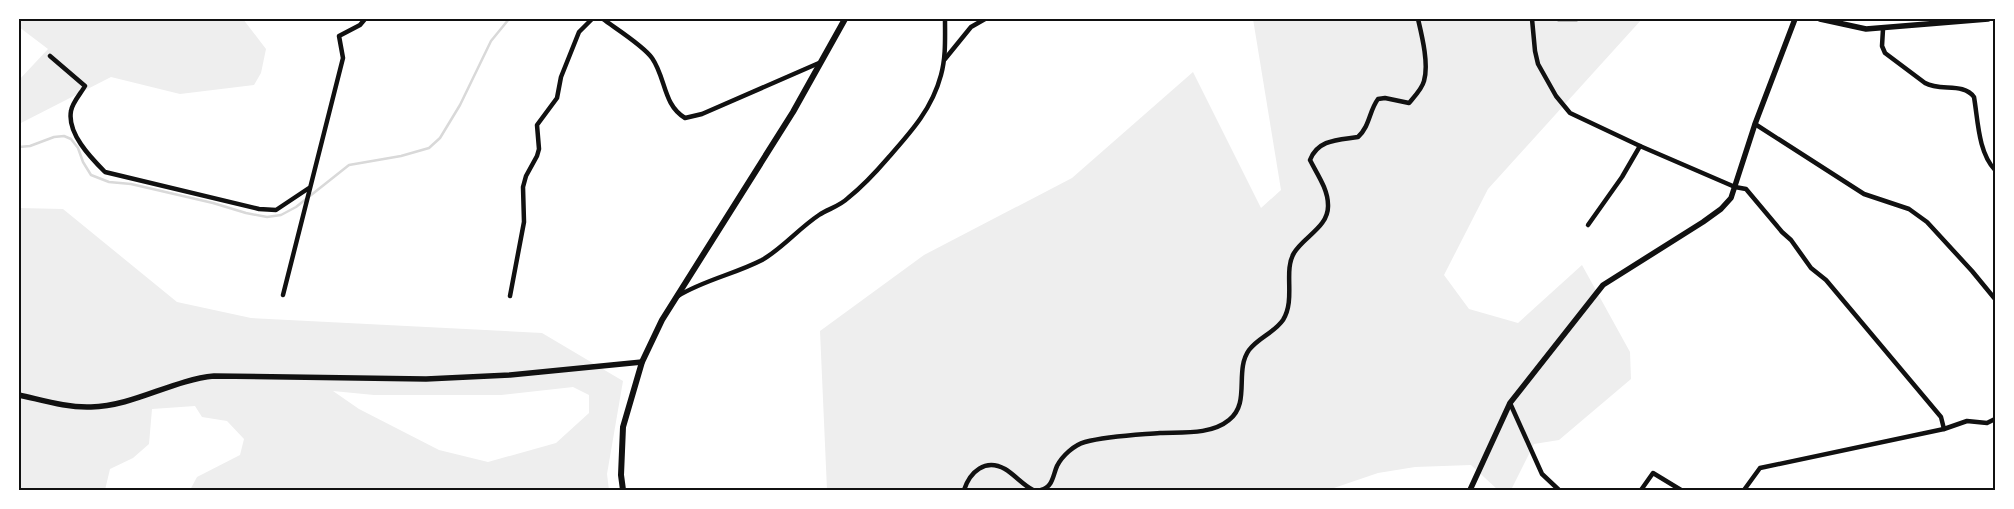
<svg xmlns="http://www.w3.org/2000/svg" width="2014" height="509" font-family="Lato,sans-serif">
	<rect width="100%" height="100%" fill="#fff"/>
	<g fill="#eee" fill-rule="evenodd">
		<polygon points="19,19 243,19 266,49 261,73 254,85 180,94 111,77 19,124 19,80 48,49 19,27"/>
		<polygon points="1253,19 1642,19 1488,189 1444,275 1469,309 1518,323 1582,265 1630,352 1631,379 1559,440 1534,444 1511,490 1498,490 1471,465 1415,467 1378,473 1328,490 827,490 820,331 924,255 1072,178 1193,72 1261,208 1281,190"/>
		<path d="M19,208l44,1 114,93 74,16 291,15 81,48 -16,93 2,16h-419l7,-13 43,-22 4,-16 -17,-18 -25,-4 -7,-11 -43,3 -3,35 -16,14 -23,11 -5,21h-86zM573,387l16,8v18l-33,30 -68,19 -49,-12 -80,-41 -26,-18 41,4h127z"/>
	</g>
	<g fill="none" stroke-linecap="round" stroke-linejoin="round">
		<g stroke="#d9d9d9" stroke-width="2.5">
			<polyline points="683,19 690,19"/>
			<polyline points="19,147 30,146 54,137 64,136 71,139 78,148 83,162 91,175 109,182 131,184 213,203 246,213 267,217 281,215 296,207 349,165 401,156 429,148 440,138 460,105 491,41 509,19"/>
		</g>
		<g stroke="#111" stroke-width="4.5">
			<path d="M603,19c12,9 41,27 49,39 14,20 11,47 33,60l17,-4 117,-51"/>
			<polyline points="1532,19 1535,51 1538,64 1556,96 1570,113 1640,146 1735,187 1746,189 1782,232 1791,240 1811,268 1826,280 1941,417 1944,429"/>
			<polyline points="1558,19 1577,19"/>
			<path d="M1883,29l-1,17 3,7 40,30c15,9 38,-1 49,14 4,23 4,55 21,73"/>
			<path d="M50,56l35,30c-4,7 -13,17 -14,25 -4,22 19,46 34,61l154,37 17,1 33,-22"/>
			<polyline points="945,59 971,27 985,19"/>
			<polyline points="1755,124 1864,194 1909,209 1927,222 1972,271 1995,299"/>
			<polyline points="1588,225 1622,177 1640,146"/>
			<polyline points="283,295 343,58 339,36 360,25 365,19"/>
			<polyline points="510,296 524,222 523,187 526,176 537,156 539,149 537,125 557,98 561,77 579,32 592,19"/>
			<path d="M678,296c26,-16 57,-22 84,-36 21,-12 36,-31 57,-45 9,-6 21,-9 29,-17 15,-12 28,-26 40,-40 23,-26 44,-49 53,-83 5,-18 4,-37 4,-56"/>
			<polyline points="1510,403 1542,474 1559,490"/>
			<path d="M964,490c6,-18 21,-32 41,-21 10,6 18,16 28,21"/>
			<path d="M1041,490c12,-3 12,-15 16,-24 5,-10 17,-21 28,-24 23,-6 51,-7 75,-9 22,-1 51,2 69,-13 22,-17 5,-49 20,-70 10,-13 25,-17 34,-30 13,-21 0,-49 11,-67 9,-16 35,-26 34,-48 0,-16 -11,-31 -18,-45 8,-21 29,-20 48,-23 12,-11 11,-26 20,-38l7,-1 24,5c5,-6 13,-14 15,-22 5,-17 -2,-45 -6,-62"/>
			<polyline points="1641,490 1653,473 1681,490"/>
			<polyline points="1744,490 1760,468 1944,429 1967,421 1987,423 1995,419"/>
		</g>
		<g stroke="#111" stroke-width="5.5">
			<polyline points="1820,19 1866,29 1988,19"/>
			<path d="M19,395c23,5 48,13 72,12 43,-1 81,-27 123,-31l212,3 84,-4 132,-13"/>
			<polyline points="1470,490 1510,403 1603,285 1703,222 1721,209 1731,198 1755,124 1795,19"/>
		</g>
		<polyline stroke="#111" stroke-width="6" points="623,490 621,475 623,427 642,362 662,320 793,112 845,19"/>
	</g>
	<rect width="2014" height="509" fill="none" stroke="#ffffff" stroke-width="40"/>
	<rect x="20" y="20" width="1974" height="469" fill="none" stroke="#111" stroke-width="2"/>
</svg>
